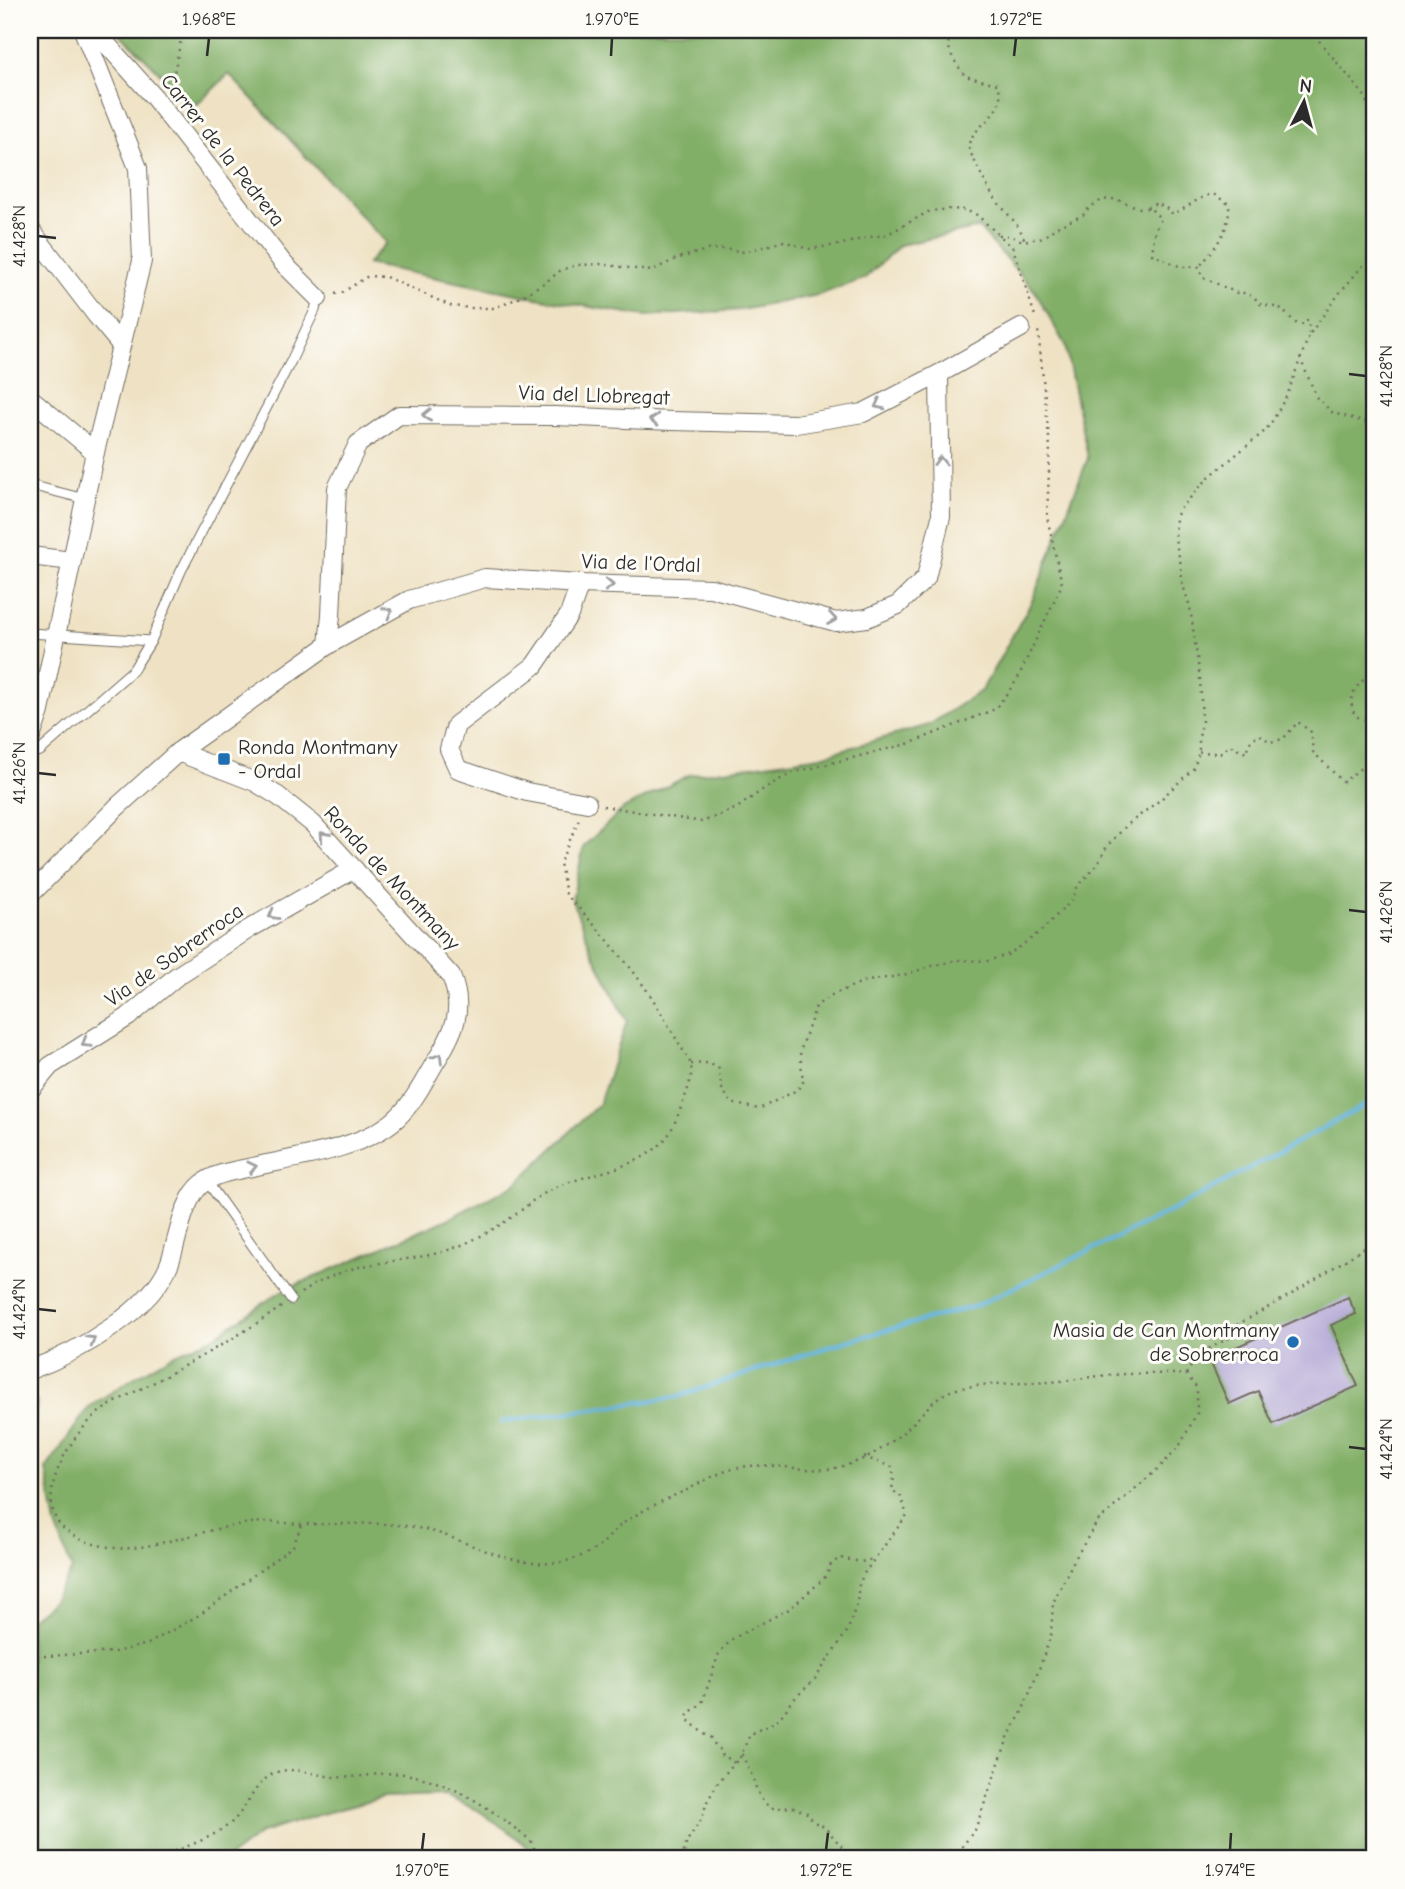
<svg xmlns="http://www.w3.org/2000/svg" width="1405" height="1889" font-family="'Comic Neue',sans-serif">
	<rect width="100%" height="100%" fill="#fdfcf7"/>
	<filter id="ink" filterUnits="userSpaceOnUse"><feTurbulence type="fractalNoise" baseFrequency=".0143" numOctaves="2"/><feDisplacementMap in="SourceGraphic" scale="14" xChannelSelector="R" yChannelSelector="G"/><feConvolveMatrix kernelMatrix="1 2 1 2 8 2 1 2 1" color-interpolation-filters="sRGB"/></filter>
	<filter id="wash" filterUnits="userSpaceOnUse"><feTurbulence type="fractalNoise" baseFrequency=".00686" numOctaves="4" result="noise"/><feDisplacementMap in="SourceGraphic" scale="28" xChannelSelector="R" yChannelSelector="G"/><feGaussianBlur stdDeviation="1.57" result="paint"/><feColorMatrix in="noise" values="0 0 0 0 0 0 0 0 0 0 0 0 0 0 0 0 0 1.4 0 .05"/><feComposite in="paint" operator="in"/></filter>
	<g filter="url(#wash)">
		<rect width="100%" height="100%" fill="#efe2c4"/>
		<polygon fill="#a3cb76" stroke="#677b50" stroke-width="2" points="37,1402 30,1478 30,1405"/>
		<polygon fill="#82af67" stroke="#566d49" stroke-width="2" points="117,30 1375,30 1375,1859 542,1859 512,1834 479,1811 446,1796 382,1798 321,1814 261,1833 227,1859 30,1859 30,1619 53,1601 72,1570 56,1526 46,1469 89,1407 135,1377 173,1355 211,1339 280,1292 446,1220 516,1184 599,1104 627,1021 592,951 572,900 584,846 623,809 689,775 821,756 929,725 982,690 1032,601 1088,458 1065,345 1035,291 979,228 900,245 864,279 818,295 741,310 645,316 537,298 367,264 386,243 229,74 194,107"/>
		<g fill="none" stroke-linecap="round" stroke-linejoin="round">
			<polyline stroke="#5eb1da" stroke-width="4.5" points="501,1422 677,1397 840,1343 976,1306 1167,1213 1375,1100"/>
		</g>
		<g id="blocks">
			<polygon fill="#b8add8" points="1348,1297 1356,1314 1331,1325 1358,1386 1273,1424 1258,1391 1229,1404 1209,1359"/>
		</g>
	</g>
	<g filter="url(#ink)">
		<use href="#blocks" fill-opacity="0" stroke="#706b61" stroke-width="2"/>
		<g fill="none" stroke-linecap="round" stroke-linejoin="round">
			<defs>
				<g id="service">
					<polyline points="30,485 85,499"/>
					<polyline points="30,633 151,641 181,571 291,361 315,310 318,298"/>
					<polyline points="30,753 40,751 133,670 151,641"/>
					<polyline points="206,1180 291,1300"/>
				</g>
				<g id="minor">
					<polyline points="94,30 153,96 283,263 318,298"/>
					<polyline points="30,229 96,315 121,345"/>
					<polyline points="30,398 95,452"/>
					<polyline points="30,556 72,561"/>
					<polyline points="580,584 569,615 534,666 456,725 449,749 458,769 527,792 587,803"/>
					<polyline points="328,645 331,615 337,488 358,444 399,415 555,416 672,421 796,424 863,413 939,374 1021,328"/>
					<polyline points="30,740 40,711 95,452 142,261 138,168 83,30"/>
					<polyline points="178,752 328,645 409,600 485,578 580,584 711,588 836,622 867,618 898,605 926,578 941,517 939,374"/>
					<path d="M30,895l87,-88 61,-55 77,30 23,14 35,28 138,152c14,34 3,56 -15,85 -12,20 -22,41 -39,57 -32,30 -98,39 -140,48 -17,4 -41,6 -55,18 -19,15 -24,55 -32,78 -18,49 -94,91 -140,108"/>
					<polyline points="30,1090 50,1066 128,1017 177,976 249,929 354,869"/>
				</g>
			</defs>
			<use href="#service" stroke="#706b61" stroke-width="11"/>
			<use href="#minor" stroke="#706b61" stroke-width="20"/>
			<g stroke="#706b61" stroke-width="2.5" stroke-dasharray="2 5" stroke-linecap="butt">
				<path d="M954,30l-4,2c-6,17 6,31 15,44l32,8c16,30 -32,44 -28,65 1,4 5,10 7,15 7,14 14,30 25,42 10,12 19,20 24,35"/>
				<polyline points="1310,30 1364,95 1370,112 1375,123"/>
				<polyline points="170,92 183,30"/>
				<path d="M1147,207l10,-4 14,8 1,3c15,-5 25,-17 41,-20l16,10c2,25 -15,46 -30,63"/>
				<polyline points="999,235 1010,236 1023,241 1044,237 1055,228 1083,215 1089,208 1102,200 1115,199 1140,208 1150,208 1161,219 1155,230 1152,254 1181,267 1199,267 1202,277 1237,293 1246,293 1254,297 1260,304 1280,308 1298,325 1304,324 1307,320 1309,321 1309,335"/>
				<polyline points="335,294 343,292 368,276 386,277 451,306 471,308 494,308 521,297 550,279 561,270 577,265 600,264 651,271 676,259 710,249 727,249 744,252 784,241 808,249 838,245 870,237 886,235 930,211 950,209 965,210 977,215 1013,248 1035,316 1032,318"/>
				<polyline points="1300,358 1317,398 1333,413 1375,425"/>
				<path d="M1375,672c-13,8 -26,18 -23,35 1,4 2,8 6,10 3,2 7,2 10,4l2,4 -3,15 4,10 -1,16 5,14"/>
				<polyline points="1199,752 1220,753 1230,745 1246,753 1249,743 1259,734 1270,742 1283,739 1298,722 1311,732 1313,752 1343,782 1361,768 1372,772"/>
				<polyline points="603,806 702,822 737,808 765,788 792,773 911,743 995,709 1017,680 1062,584 1047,517 1050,447 1038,330"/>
				<polyline points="1371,931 1375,923"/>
				<polyline points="691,1064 709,1063 719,1069 721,1087 731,1103 759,1109 797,1090 803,1082 800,1052 816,1006 832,995 862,982 904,975 932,966 957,960 987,961 1007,955 1017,949 1041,931 1072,900 1077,888 1099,862 1107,846 1127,825 1160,800 1194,768 1199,752 1199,737 1202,722 1200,678 1190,607 1182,582 1181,565 1175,539 1176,517 1180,509 1209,477 1265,431 1273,420 1288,393 1309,335 1341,291 1375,252"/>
				<path d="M301,1293c17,-12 38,-21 58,-26 31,-7 65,-8 95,-19 22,-8 46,-22 65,-36 9,-7 16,-14 26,-19 37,-22 99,-21 124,-59 4,-7 8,-16 11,-24 6,-16 13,-30 11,-46l-40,-68 -18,-25 -28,-34 -39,-43 -6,-31 19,-44"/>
				<path d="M281,1307c-38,27 -79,49 -119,71 -20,11 -42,20 -61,33 -25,18 -57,68 -48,100 7,26 39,34 62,37 18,2 36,-3 54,-7 35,-8 69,-20 105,-19 11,1 21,2 31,2 36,1 72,-3 108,3 50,8 96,44 148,35 15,-3 31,-9 42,-19 7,-7 14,-16 22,-21 19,-13 41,-23 62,-32 13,-7 27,-15 42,-20 40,-13 77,7 114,-4 27,-7 51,-24 71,-44 11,-11 20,-24 34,-30 24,-10 73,-8 100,-10 20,-1 40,-5 61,-7 25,-2 51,-1 77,-1l11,14v25l-17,32 -19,21 -64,56 -24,40 -20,41 -2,32 -13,37 -16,40 -13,23 -34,95 -23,29"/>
				<polyline points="1186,1374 1200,1353 1237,1334 1235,1326 1292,1294 1375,1241"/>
				<polyline points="30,1657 115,1652 148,1644 201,1614 293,1546 302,1524"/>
				<polyline points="742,1754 753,1778 757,1791 764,1803 773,1808 793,1807 807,1813 814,1822 825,1827 852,1859"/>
				<polyline points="734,1763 732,1760 721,1755 720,1750 715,1745 711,1737 704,1734 687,1719 688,1714 702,1703 719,1653 732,1639 789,1609 819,1583 827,1575 831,1564 840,1558 861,1562 873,1559"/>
				<path d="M155,1859c24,-10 51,-18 72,-33 21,-15 26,-45 50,-54 18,-6 40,4 58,5 23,2 46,-6 69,-3 42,6 81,30 113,56 5,4 13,9 16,14 2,5 1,11 3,15"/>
				<polyline points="687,1859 684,1851 687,1841 701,1820 707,1802 718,1782 734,1763 739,1760 750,1734 777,1721 796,1697 815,1679 848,1630 857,1602 859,1584 865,1572 907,1515 901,1497 892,1490 894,1477 892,1467 864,1457"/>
			</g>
			<use href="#service" stroke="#fff" stroke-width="9"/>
			<use href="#minor" stroke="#fff" stroke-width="18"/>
		</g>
		<defs><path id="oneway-chevron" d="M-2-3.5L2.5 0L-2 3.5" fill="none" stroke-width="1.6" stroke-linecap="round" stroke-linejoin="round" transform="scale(1.75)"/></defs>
		<g stroke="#a0a0a0">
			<use href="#oneway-chevron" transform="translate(879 405) rotate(153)"/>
			<use href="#oneway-chevron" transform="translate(427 415) rotate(179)"/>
			<use href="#oneway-chevron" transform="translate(654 420) rotate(-177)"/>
			<use href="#oneway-chevron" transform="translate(940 461) rotate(-91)"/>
			<use href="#oneway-chevron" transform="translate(609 585) rotate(2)"/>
			<use href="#oneway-chevron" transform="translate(388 612) rotate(-29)"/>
			<use href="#oneway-chevron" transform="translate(832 619) rotate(9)"/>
			<use href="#oneway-chevron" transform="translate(324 836) rotate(-132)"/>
			<use href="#oneway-chevron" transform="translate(273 915) rotate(150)"/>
			<use href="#oneway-chevron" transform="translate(86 1043) rotate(148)"/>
			<use href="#oneway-chevron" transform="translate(438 1058) rotate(-59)"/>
			<use href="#oneway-chevron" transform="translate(252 1167) rotate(-12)"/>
			<use href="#oneway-chevron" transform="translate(91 1340) rotate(-31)"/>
		</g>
	</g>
	<path fill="none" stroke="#2b2b2b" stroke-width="2.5" d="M207,56l2,-18M611,56l1,-18M1014,56l2,-18M38,236l18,2M1349,374l17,2M38,773l18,2M1349,910l17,2M38,1309l18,2M1349,1447l17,2M422,1850l2,-17M826,1850l2,-17M1230,1850l1,-17"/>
	<g fill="#1f6fb2" stroke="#fdfcf7" stroke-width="2.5">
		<rect x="217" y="752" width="14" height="14" rx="3.5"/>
		<circle cx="1293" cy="1342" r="7"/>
	</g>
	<g text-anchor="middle" stroke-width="6" stroke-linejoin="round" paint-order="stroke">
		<g font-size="21" fill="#2b2b2b" stroke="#fdfcf7">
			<text transform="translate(223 150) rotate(52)" y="7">Carrer de la Pedrera</text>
			<text transform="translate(594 395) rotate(2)" y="7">Via del Llobregat</text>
			<text transform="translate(641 563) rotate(2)" y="7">Via de l'Ordal</text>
			<text transform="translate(392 878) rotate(47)" y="7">Ronda de Montmany</text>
			<text transform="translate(174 955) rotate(-35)" y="7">Via de Sobrerroca</text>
		</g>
		<g font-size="21" fill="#2b2b2b" stroke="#fdfcf7" text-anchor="start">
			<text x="238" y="754">Ronda Montmany<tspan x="238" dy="24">- Ordal</tspan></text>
			<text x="1279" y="1337" text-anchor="end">Masia de Can Montmany<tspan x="1279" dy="24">de Sobrerroca</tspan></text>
		</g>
	</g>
	<rect width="1405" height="1889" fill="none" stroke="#fdfcf7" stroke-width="77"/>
	<g transform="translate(1304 102) rotate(6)" stroke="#fdfcf7" stroke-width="5" paint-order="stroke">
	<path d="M0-5L12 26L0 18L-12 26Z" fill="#2b2b2b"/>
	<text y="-10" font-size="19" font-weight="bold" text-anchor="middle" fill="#2b2b2b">N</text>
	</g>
	<rect x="38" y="38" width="1328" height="1812" fill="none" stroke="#2b2b2b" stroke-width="2.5"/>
	<g font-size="18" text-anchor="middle" fill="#2b2b2b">
		<text x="209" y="25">1.968°E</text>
		<text x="612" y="25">1.970°E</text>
		<text x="1016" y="25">1.972°E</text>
		<text transform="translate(19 236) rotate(-90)" y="6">41.428°N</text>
		<text transform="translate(1386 376) rotate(-90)" y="6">41.428°N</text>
		<text transform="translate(19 773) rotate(-90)" y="6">41.426°N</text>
		<text transform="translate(1386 912) rotate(-90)" y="6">41.426°N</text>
		<text transform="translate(19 1309) rotate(-90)" y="6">41.424°N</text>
		<text transform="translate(1386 1449) rotate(-90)" y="6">41.424°N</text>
		<text x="422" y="1876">1.970°E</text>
		<text x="826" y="1876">1.972°E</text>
		<text x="1230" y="1876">1.974°E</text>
	</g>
</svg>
